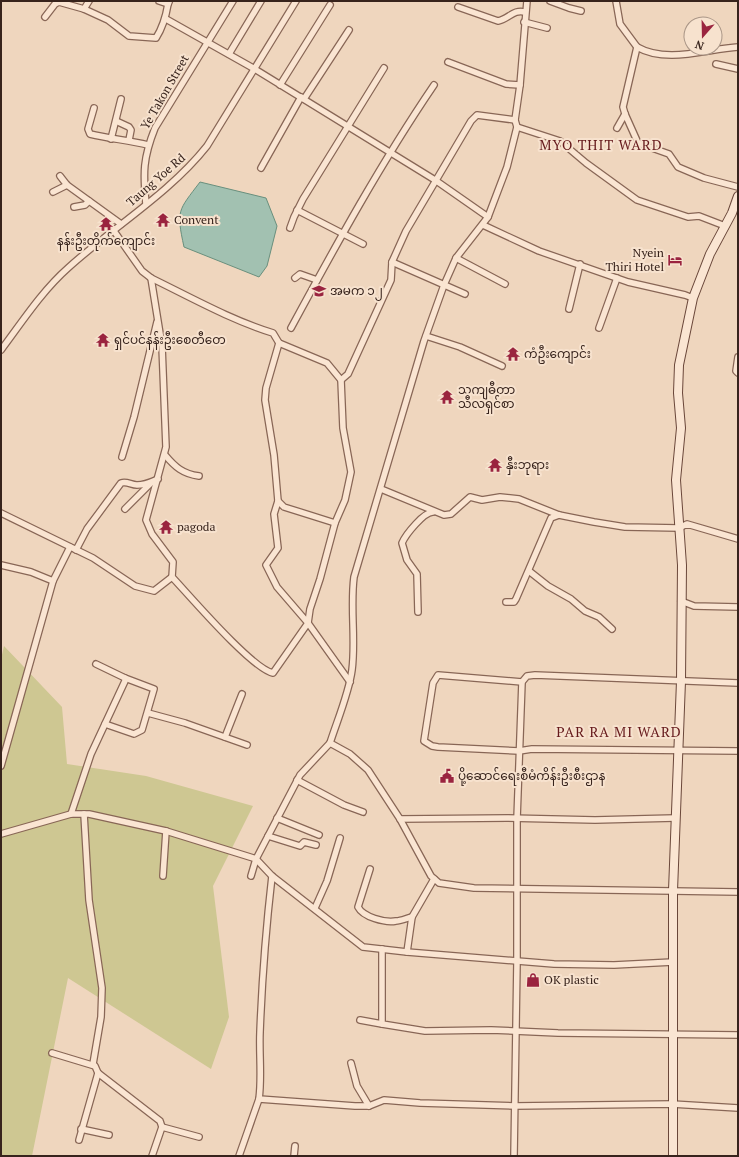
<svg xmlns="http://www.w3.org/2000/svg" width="739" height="1157" font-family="'PT Serif','Noto Sans Myanmar',serif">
	<rect width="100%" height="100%" fill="#efd6be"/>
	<polygon fill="#cec792" points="4,646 62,707 67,764 146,776 253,806 213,886 229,1017 211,1069 68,978 32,1156 1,1156 1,659"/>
	<path fill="#a2c1b1" stroke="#698f7d" d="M200,182l66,16 11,28 -10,40 -8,11 -75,-30c-8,-37 -6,-36 16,-65z"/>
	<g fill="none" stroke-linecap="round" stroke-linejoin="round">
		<defs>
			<g id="street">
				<polyline points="159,1 168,4 169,2"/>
				<path d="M527,1l-7,84 -5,35 2,7 -10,40 -19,50 -32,41 -12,27 -20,56 -70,236c-4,31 2,62 -2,93 -3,23 -15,51 -22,73l20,11 18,16 32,49 31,57 8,7 35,5 264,4"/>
				<polyline points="550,1 569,8 581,11"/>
				<polyline points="616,1 620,24 637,47 623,107 625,114 638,143 669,154 678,167 704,178 738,187"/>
				<path d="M458,7l40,14c11,-2 15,-12 27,-9"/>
				<path d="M84,9l24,11 21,16 27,2c7,-11 10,-22 12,-34"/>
				<polyline points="45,17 55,4 59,2 84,9 89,1"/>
				<polyline points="166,19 253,68 435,180 488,217"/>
				<polyline points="524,22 547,28"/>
				<path d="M637,47c30,17 69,2 101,0"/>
				<polyline points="229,54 261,1"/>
				<polyline points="448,62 506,84 520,85"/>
				<polyline points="716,64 738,69"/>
				<polyline points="280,85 330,5"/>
				<polyline points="304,99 349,30"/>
				<path d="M94,108l-6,21 2,5c20,5 39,6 58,11"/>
				<polyline points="116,121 129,127 131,130 129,140"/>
				<polyline points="517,127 560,141 586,163 637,200 688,217 699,216 725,226"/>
				<polyline points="617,128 625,114"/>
				<polyline points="111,139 121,99"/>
				<polyline points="261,168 301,97"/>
				<polyline points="60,176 67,185 121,224"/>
				<polyline points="53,192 67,185"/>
				<path d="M146,204c-3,-31 -3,-46 9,-76l78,-127"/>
				<polyline points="74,207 85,205 89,201"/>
				<polyline points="297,210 363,244"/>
				<polyline points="483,225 539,251 628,282 685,295 693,298"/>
				<polyline points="290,228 294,217 303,199 384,68"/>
				<path d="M114,231l28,40 9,7c41,20 80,42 122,55l6,10 48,20 14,17 2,48 8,44 -6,28 -10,23 -15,56 -10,30 -2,14 42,59"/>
				<polyline points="456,258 505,284"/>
				<polyline points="392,262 465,294"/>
				<path d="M151,278l11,68 4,101 -20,73 6,14 21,28 -1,15c17,18 80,92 101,96l35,-50 -31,-36 -11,-22 12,-17 -4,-34 4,-13"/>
				<polyline points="295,278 300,274 317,280"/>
				<polyline points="569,309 580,264"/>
				<path d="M291,328c45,-83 90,-165 143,-243"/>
				<polyline points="599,328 617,278"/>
				<polyline points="426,336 460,347 502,366"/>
				<polyline points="279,343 266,388 265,400 274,455 278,501 284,507 335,523"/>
				<path d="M1,350c21,-28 41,-59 67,-82 45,-41 101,-74 139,-122l89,-145"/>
				<polyline points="738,357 736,371 738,373"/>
				<polyline points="341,380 348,374 391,280 392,262 406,231 471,121 477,115 515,120"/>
				<path d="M165,455c10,12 18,19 34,21"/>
				<polyline points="122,457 134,417 157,322"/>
				<polyline points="381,489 444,515 451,514 470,497 482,500 500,497 519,499 559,515 594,522 625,527 679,528 687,524 738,539"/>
				<polyline points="125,509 151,483"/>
				<polyline points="1,513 93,558 135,586 154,591 172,577"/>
				<path d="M76,550l11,-21 34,-46c6,-2 10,2 16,2 8,0 14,-3 21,-6"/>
				<polyline points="1,565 31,572 53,581 70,547"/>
				<polyline points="529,571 548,586 571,599 585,611 599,617 612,629"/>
				<polyline points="681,601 694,606 738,607"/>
				<polyline points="506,602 514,602 516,599 551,518 559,515"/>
				<path d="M418,612l-1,-38 -10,-14 -5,-17c4,-9 22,-31 31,-31"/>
				<polyline points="522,682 438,675 433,683 424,741 432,746 438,747 519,751 532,749 738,751"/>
				<polyline points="148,713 185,723 247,745"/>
				<polyline points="105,724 134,734 142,730 154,689 125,678"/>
				<polyline points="225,737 242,694"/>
				<polyline points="1,766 53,581"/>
				<polyline points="297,780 344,805 363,812"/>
				<polyline points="71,814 91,754 125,681 125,678 96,664"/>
				<polyline points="84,814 89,900 102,988 101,1017 93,1064"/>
				<polyline points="277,818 319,835"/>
				<polyline points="400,819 507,818 595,820 675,818"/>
				<polyline points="1,834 71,814 89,814 166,831 250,857 256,859 272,876 363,947 407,952 554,964 614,965 673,962"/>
				<polyline points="268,836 300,846 304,842 316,845"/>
				<path d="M370,869l-12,38c5,10 27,16 38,14 5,0 11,-3 16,-4l22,-38"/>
				<polyline points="163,876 166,831"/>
				<polyline points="251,876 256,859 300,775 330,743"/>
				<polyline points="315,908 327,881 340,838"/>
				<polyline points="382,949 382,1024 425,1031 491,1030 558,1033 738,1035"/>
				<polyline points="407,952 412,917"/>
				<polyline points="360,1020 382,1024"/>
				<polyline points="52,1053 95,1066 98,1073 160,1121 162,1127 152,1156"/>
				<polyline points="351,1063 357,1086 369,1106"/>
				<polyline points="259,1099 355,1106 369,1106 384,1100 420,1103 515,1106 672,1104 738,1108"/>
				<polyline points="162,1127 199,1137"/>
				<polyline points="81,1129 109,1135"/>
				<polyline points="79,1140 98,1073"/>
				<path d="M239,1156l20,-57c3,-22 0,-45 1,-67 2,-52 6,-104 12,-156"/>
				<polyline points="294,1156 295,1146"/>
				<polyline points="514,1156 517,962 517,819 522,682 527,676 535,675 738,683"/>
			</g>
			<polyline id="secondary" points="673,1156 673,891 681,681 682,565 676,480 681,428 678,393 679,365 693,298 710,254 732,213 738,196"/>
		</defs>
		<use href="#street" stroke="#886656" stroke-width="8"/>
		<use href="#secondary" stroke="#6a473a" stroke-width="10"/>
		<use href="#street" stroke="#fae5d2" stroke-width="5.5"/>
		<use href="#secondary" stroke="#fae5d2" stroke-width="8"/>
	</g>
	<defs>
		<symbol id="temple-bare" viewBox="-9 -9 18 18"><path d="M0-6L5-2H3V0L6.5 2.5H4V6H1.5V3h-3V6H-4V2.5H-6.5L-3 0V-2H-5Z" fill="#9a243f" stroke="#f7e2ce" stroke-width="2.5" paint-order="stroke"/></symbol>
		<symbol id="hotel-bare" viewBox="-9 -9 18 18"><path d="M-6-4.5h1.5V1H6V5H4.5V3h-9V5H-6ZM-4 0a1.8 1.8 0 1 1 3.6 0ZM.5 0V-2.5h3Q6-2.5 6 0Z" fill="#9a243f" stroke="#f7e2ce" stroke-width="2.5" paint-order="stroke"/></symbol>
		<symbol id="school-bare" viewBox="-9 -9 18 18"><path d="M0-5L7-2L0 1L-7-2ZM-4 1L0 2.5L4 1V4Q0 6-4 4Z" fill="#9a243f" stroke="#f7e2ce" stroke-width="2.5" paint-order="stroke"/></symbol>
		<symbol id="civic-bare" viewBox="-9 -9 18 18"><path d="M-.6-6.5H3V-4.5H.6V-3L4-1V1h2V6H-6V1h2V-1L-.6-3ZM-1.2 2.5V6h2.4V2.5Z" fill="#9a243f" stroke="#f7e2ce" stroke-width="2.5" paint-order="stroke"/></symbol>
		<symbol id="shop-bare" viewBox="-9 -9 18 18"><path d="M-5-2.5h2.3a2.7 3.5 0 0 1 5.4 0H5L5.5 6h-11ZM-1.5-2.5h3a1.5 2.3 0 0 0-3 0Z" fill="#9a243f" stroke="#f7e2ce" stroke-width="2.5" paint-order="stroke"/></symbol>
	</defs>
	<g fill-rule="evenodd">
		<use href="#temple-bare" x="153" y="210" width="20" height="20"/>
		<use href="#temple-bare" x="96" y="214" width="20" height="20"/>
		<use href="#hotel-bare" x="665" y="250" width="20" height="20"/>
		<use href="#school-bare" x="309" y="281" width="20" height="20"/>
		<use href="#temple-bare" x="93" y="330" width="20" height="20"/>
		<use href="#temple-bare" x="503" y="344" width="20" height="20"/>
		<use href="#temple-bare" x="437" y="387" width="20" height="20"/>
		<use href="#temple-bare" x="485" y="455" width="20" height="20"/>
		<use href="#temple-bare" x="156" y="517" width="20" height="20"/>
		<use href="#civic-bare" x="437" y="766" width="20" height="20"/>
		<use href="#shop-bare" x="523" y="970" width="20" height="20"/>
	</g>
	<g text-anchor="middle" stroke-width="4" stroke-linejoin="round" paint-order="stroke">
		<g font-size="12" fill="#37231c" stroke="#f7e2ce">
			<text transform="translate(165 92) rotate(-60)" y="4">Ye Takon Street</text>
			<text transform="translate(156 180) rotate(-41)" y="4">Taung Yoe Rd</text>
		</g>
		<g font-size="12" fill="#37231c" stroke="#f7e2ce" text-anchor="start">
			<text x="174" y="224">Convent</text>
			<text x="106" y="245" text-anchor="middle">နန်းဦးတိုက်ကျောင်း</text>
			<text x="664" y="257" text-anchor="end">Nyein<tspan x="664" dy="14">Thiri Hotel</tspan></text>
			<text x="330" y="295">အမက ၁၂</text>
			<text x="114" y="344">ရှင်ပင်နန်းဦးစေတီတေ</text>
			<text x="524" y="358">ကံဦးကျောင်း</text>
			<text x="458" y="394">သကျဓီတာ<tspan x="458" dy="14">သီလရှင်စာ</tspan></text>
			<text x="506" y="469">နှီးဘုရား</text>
			<text x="177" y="531">pagoda</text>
			<text x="458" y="780">ပို့ဆောင်ရေးစီမံကိန်းဦးစီးဌာန</text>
			<text x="544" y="984">OK plastic</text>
		</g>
		<g font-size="14" letter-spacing="1" fill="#65191b" stroke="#f7e2ce">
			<text x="601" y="150">MYO THIT WARD</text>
			<text x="619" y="737">PAR RA MI WARD</text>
		</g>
	</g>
	<rect width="739" height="1157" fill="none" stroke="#37231c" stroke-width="4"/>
	<g transform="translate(703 36) rotate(200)"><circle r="19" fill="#f7e2ce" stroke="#aa9687"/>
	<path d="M0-3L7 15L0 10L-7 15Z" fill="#9a243f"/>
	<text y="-6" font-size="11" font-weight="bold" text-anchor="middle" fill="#37231c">N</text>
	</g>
</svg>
